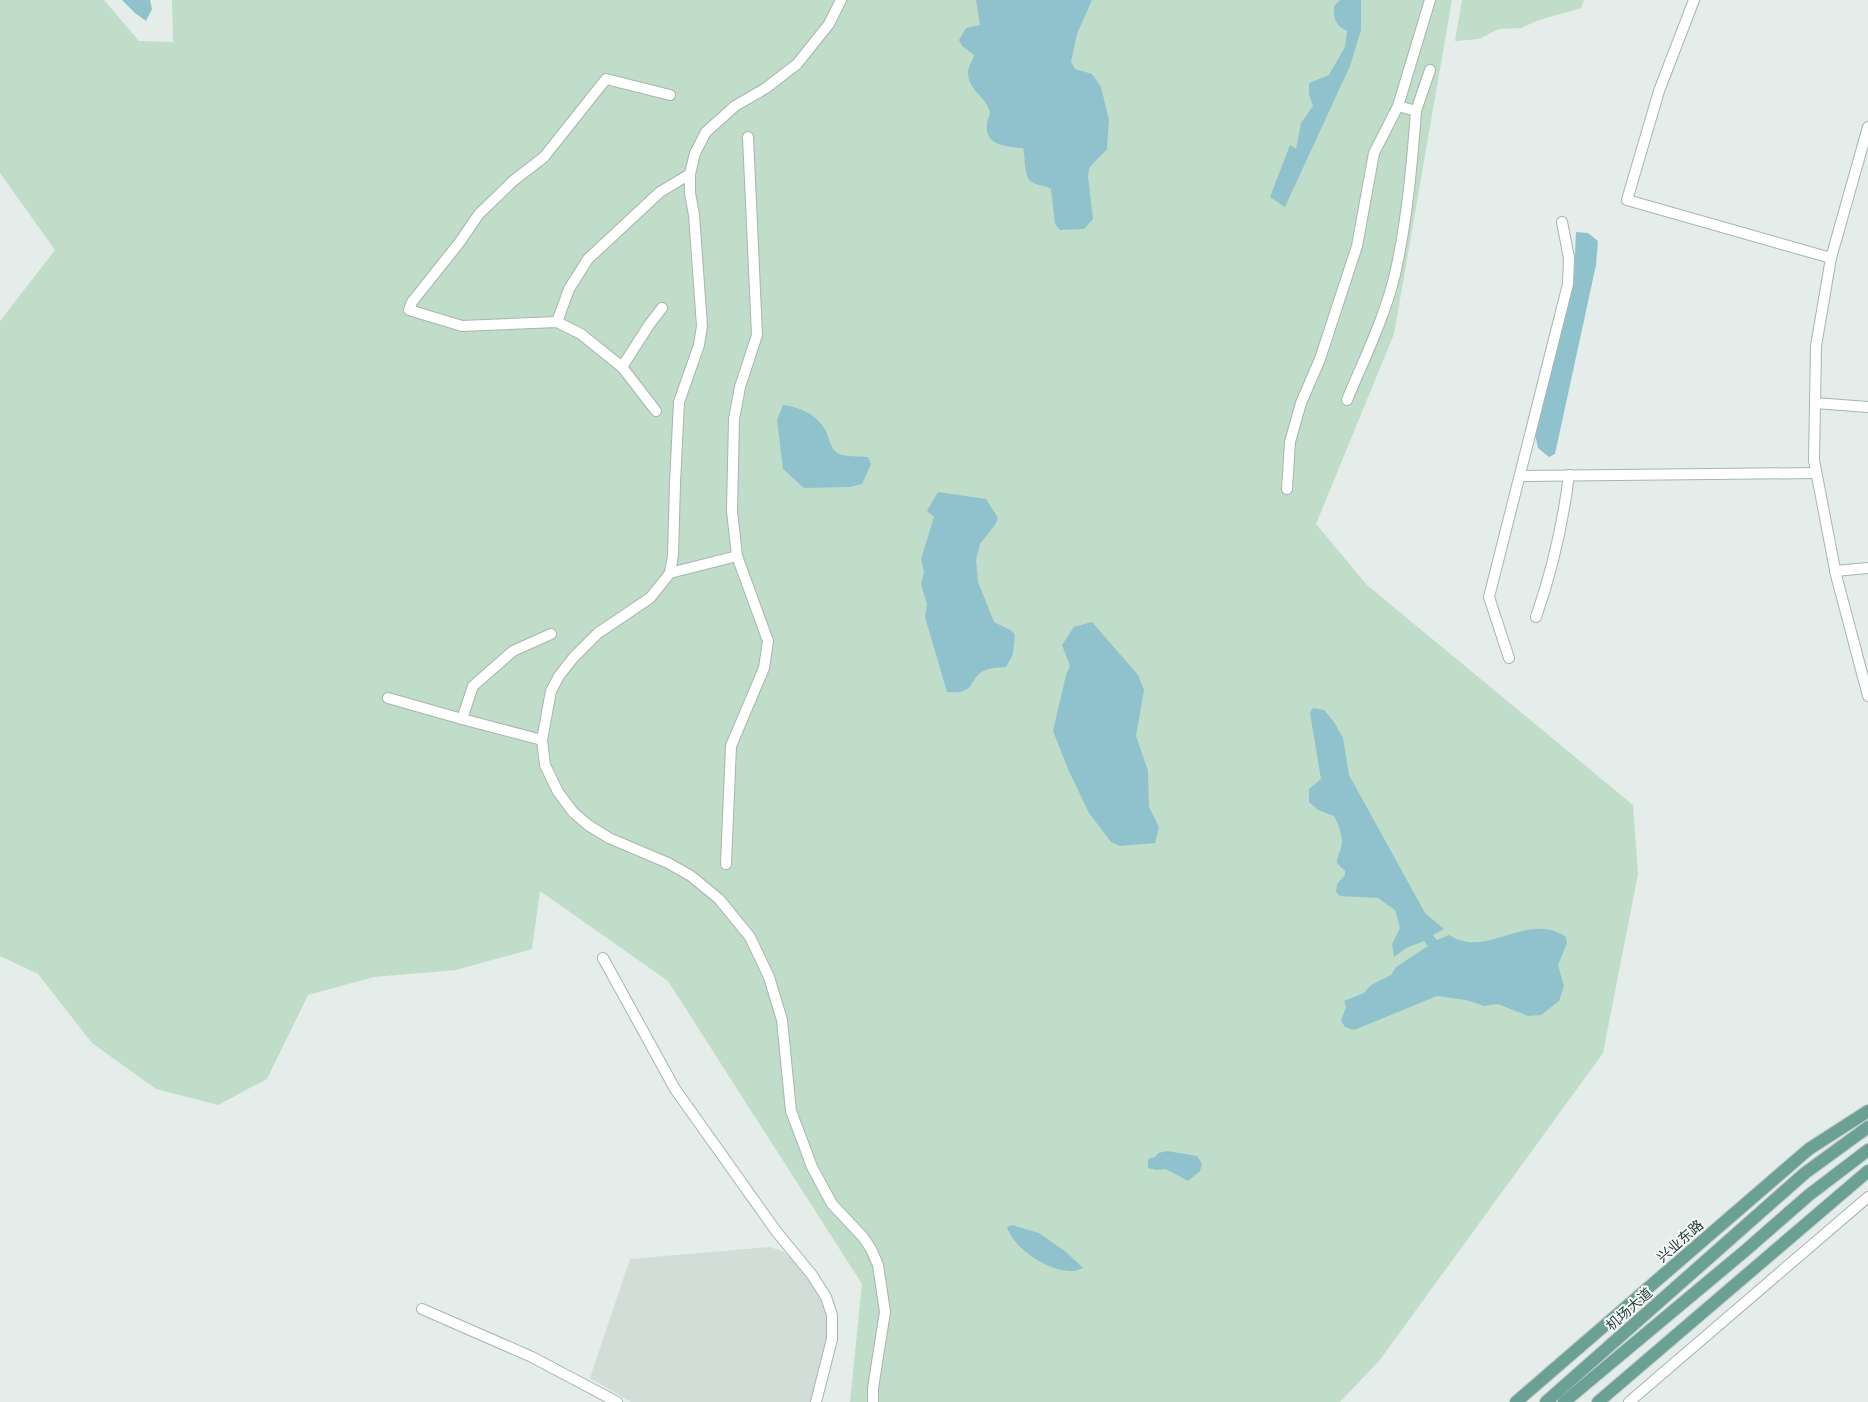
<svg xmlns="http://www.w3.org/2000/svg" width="1868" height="1402" font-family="Commissioner,'Noto Sans SC',sans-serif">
	<rect width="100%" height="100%" fill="#e4ede9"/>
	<polygon fill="#d2ddd8" points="770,1247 784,1252 802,1269 822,1297 829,1316 828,1331 813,1402 631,1402 590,1378 630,1259"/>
	<g fill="#bfddc8">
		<polygon points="0,0 104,0 139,41 173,42 172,0 1452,0 1394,334 1316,524 1367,585 1633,805 1638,874 1603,1053 1379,1361 1340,1402 850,1402 862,1284 668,981 540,891 532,949 456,970 374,977 308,995 267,1079 218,1105 156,1089 92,1043 38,974 0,956 0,321 55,250 0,173"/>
		<polygon points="1462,0 1584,0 1581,8 1539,20 1521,28 1499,29 1479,39 1455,41"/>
	</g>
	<g fill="#90c2ce">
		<polygon points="122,0 150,0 152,9 146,21 135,13"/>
		<path d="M976,0h116l-15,34 -6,28 4,7 17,5 9,13 8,33 -2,29 -18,19 -1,9 5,42 -9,10 -24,1 -5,-6 -4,-35c-6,-4 -14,-3 -19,-7 -9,-5 -6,-25 -9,-34 -15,-1 -39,-2 -36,-24 0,-6 5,-9 2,-15 -5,-13 -21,-20 -21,-36 0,-7 5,-12 6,-18l-12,-9 -3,-6 7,-12 14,-3z"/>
		<path d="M1340,0h21v30l-11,36 -65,141 -15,-10 20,-52 6,4 5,-26 12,-17 -4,-12v-11l20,-8 16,-28 2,-16c-12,-6 -13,-12 -13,-25z"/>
		<polygon points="1576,232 1588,233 1598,241 1596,265 1555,454 1549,457 1538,448 1535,434 1574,278"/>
		<path d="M783,405c18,2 34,10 43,26 4,9 4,19 14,23 5,3 20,2 28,3l3,7 -9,20 -12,3 -46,1 -21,-19 -6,-49z"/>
		<path d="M938,492l48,7 12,19 -3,7 -15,19 -4,16 2,22 16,40 16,8 5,4 -2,20 -7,13c-6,1 -14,0 -20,3 -19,7 -7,25 -39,22l-22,-75 2,-13 -6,-20 3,-12 -3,-13 13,-42 -7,-6z"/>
		<polygon points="1092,622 1138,675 1144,690 1136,736 1148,771 1149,807 1159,827 1155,843 1120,846 1111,842 1089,813 1068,769 1053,731 1066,675 1070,666 1062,645 1074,627"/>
		<path d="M1313,708l11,2 10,12 9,16 6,37 76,138 19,16 -11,6 4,5 12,-5c37,25 79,-25 117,2l1,6 -9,22 6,21 -5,15 -18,14 -13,1 -30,-12 -14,2 -18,-6 -29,-4 -83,34 -9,-3 -4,-6 5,-14 -2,-6 20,-8 7,-8 20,-10 5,-8 32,-21 -4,-5 -18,7 -12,9 -2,-13 8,-16 -5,-18 -17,-12 -38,-2 -4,-4 1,-8 8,-9v-4l-8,-8c0,-6 2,-9 4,-15 3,-11 -2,-22 -7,-32l-16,-6 -9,-8v-13l12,-10 -11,-66z"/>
		<polygon points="1167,1151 1197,1156 1202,1164 1200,1171 1188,1181 1166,1169 1156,1170 1148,1168 1148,1159 1155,1157 1158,1153"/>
		<path d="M1012,1225l27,8 27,19 17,16c-3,1 -7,3 -11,3 -23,1 -58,-22 -65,-44z"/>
	</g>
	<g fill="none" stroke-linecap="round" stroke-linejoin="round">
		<defs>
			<g id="minor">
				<polyline points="841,0 829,24 797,64 766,88 735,106 706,132 695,153 690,174 690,193 694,215 702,326 699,345 679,402 675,483 673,555 670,573 650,598 598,633 573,658 559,676 551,691 542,740 545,765 558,792 573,812 588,825 609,838 668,863 691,876 719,899 750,937 769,977 782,1020 791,1111 805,1148 812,1167 832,1204 863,1237 871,1249 878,1265 885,1312 873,1388 873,1402"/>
				<polyline points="1694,0 1659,91 1627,200 1831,258"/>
				<polyline points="1416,111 1430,70"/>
				<polyline points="1868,127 1831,258 1816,346 1814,460 1836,575 1868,696"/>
				<polyline points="557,322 569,289 588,259 660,192 690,174"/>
				<polyline points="622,367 649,325 662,308"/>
				<path d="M1347,400c17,-41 38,-83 48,-126 12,-53 17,-109 21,-163l-18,-5"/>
				<polyline points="1815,403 1868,407"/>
				<polyline points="656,411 622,367 581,334 557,322 462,326 409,310 412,302 459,243 479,214 513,181 544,157 606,79 670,95"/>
				<polyline points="1521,476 1816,473"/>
				<polyline points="1287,489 1290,442 1301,403 1320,359 1357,246 1374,153 1398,106 1430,0"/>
				<polyline points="1835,571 1868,568"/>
				<polyline points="670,573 737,556"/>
				<path d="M1536,617c16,-46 27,-94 33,-142"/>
				<polyline points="1509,658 1489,597 1568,284 1569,258 1562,222"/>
				<polyline points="388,698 462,719 542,740"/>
				<polyline points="462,719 473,686 513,651 551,634"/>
				<polyline points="726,864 731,746 764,668 768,641 737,556 732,511 734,419 740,387 757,335 748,137"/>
				<polyline points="603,958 675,1089 776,1231 812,1275 826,1297 832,1315 832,1339 816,1402"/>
				<polyline points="422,1309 532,1357 617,1402"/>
				<polyline points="1629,1402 1868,1197"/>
			</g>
			<g id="major">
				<polyline points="1516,1402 1809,1149 1868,1111"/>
				<polyline points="1546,1402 1805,1173 1868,1127"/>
				<polyline points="1564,1402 1746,1250 1809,1195 1868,1150"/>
				<polyline points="1598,1402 1868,1171"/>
			</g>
		</defs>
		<use href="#minor" stroke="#a7b5b0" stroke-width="12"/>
		<use href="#major" stroke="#c2c9c7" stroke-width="14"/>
		<use href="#minor" stroke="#fff" stroke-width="10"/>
		<use href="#major" stroke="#6ba095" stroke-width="12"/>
	</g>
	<g text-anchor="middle" stroke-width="4" stroke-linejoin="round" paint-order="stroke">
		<g font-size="14" fill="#243e38" stroke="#f5f9f7">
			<text transform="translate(1680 1241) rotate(-41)" y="5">兴业东路</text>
			<text transform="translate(1629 1309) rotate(-41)" y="5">机场大道</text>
		</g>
	</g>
</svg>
